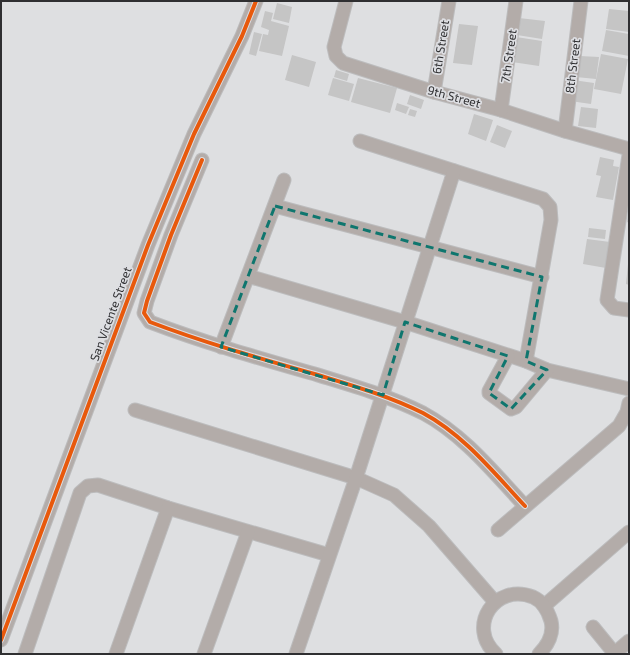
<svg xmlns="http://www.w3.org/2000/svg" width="630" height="655" font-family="'Exo 2',sans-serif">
	<rect width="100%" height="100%" fill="#dedfe1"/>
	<g fill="#c5c5c5">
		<polygon points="277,3 292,7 289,23 273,19"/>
		<polygon points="609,9 629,11 629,32 606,29"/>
		<polygon points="265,11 273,13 271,21 289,26 282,56 259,51 263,34 268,35 269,30 261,27"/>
		<polygon points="519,18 545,21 542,39 517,35"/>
		<polygon points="459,24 478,26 472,65 453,63"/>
		<polygon points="606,30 629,34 629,56 602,51"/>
		<polygon points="254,32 262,34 256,56 249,54"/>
		<polygon points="516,37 542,41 539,66 512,62"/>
		<polygon points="601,54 628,59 621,94 594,89"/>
		<polygon points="292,55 316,62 309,87 285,80"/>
		<polygon points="580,56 599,57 596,79 576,77"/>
		<polygon points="336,70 349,74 347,81 334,77"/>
		<polygon points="333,78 354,84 349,101 328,95"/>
		<polygon points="358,78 397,88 390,113 351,102"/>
		<polygon points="573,80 594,83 591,104 570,101"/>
		<polygon points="410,95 424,100 421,109 407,104"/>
		<polygon points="397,103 409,107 406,114 395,110"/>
		<polygon points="581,107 598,109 596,128 578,126"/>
		<polygon points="410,109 417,111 415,117 408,115"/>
		<polygon points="474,114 493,120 486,141 468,134"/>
		<polygon points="497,125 512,131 505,148 490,142"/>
		<polygon points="600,157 614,160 613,166 619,167 613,200 596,197 601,176 596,175"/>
		<polygon points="628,212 629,212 629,223 627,222"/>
		<polygon points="589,228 606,230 605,239 588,237"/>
		<polygon points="587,239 610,242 606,268 583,264"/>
		<polygon points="628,264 629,264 629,285 626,284"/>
	</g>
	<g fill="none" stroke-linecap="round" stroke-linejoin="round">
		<defs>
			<g id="minor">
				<polyline points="346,1 334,47 336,56 343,63 434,92 501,110 565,131 629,149"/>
				<polyline points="434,92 449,1"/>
				<polyline points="501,110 516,1"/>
				<polyline points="565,131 581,1"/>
				<polyline points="360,141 543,199 550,207 551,220 526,361"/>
				<polyline points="629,155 607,300 614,308 629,310"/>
				<path d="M202,160l-31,75 -24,66 -3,12 6,9c55,21 112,37 168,53 36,11 71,21 105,38 41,22 71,60 102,93"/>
				<polyline points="275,206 542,277"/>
				<polyline points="248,276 405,322 526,361 547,370 629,389"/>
				<polyline points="221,347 284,180"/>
				<polyline points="508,356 489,391 489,393 511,409 516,407 547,370"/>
				<polyline points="135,410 356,478 394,495 429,526 495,602"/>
				<polyline points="498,530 619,426 627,412 629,403"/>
				<polyline points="544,606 629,532"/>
				<polyline points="593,627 615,654"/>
				<polyline points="1,640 148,245 194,134 242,36 256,1"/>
				<polyline points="615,653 629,641"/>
				<polyline points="25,654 80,493 88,486 98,485 168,508 329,555"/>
				<polyline points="116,654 168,508"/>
				<polyline points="204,654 248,532"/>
				<polyline points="296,654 356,478 454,171"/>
				<path d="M496,654c-30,-27 -1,-72 37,-57 9,4 15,14 18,24 3,12 -3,24 -12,33"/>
			</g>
		</defs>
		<use href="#minor" stroke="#bcbcbd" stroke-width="15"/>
		<use href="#minor" stroke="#b3aca9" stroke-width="13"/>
		<defs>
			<g id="cycleway">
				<path d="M202,160l-31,75 -24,66 -3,12 6,9c55,21 112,37 168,53 36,11 71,21 105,38 41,22 71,60 102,93"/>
				<polyline points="1,640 148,245 194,134 242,36 256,1"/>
			</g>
		</defs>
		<use href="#cycleway" stroke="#dddee2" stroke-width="6"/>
		<use href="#cycleway" stroke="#e8590c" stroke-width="4"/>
	</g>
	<path fill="none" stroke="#0f766e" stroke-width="3" stroke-dasharray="8 5" stroke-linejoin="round" d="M275,206l267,71 -16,84 21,9 -36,39 -22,-16 19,-37 -103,-34 -22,73 -162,-48z"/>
	<g text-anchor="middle" stroke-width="3.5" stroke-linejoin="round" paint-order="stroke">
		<g font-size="12" fill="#2f2f31" stroke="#dddee2">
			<text transform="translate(441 47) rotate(-81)" y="4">6th Street</text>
			<text transform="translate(509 56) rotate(-82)" y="4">7th Street</text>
			<text transform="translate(573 66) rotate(-83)" y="4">8th Street</text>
			<text transform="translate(454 97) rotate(15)" y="4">9th Street</text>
			<text transform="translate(111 314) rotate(-70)" y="4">San Vicente Street</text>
		</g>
	</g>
	<rect width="630" height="655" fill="none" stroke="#2f2f31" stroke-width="4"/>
</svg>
